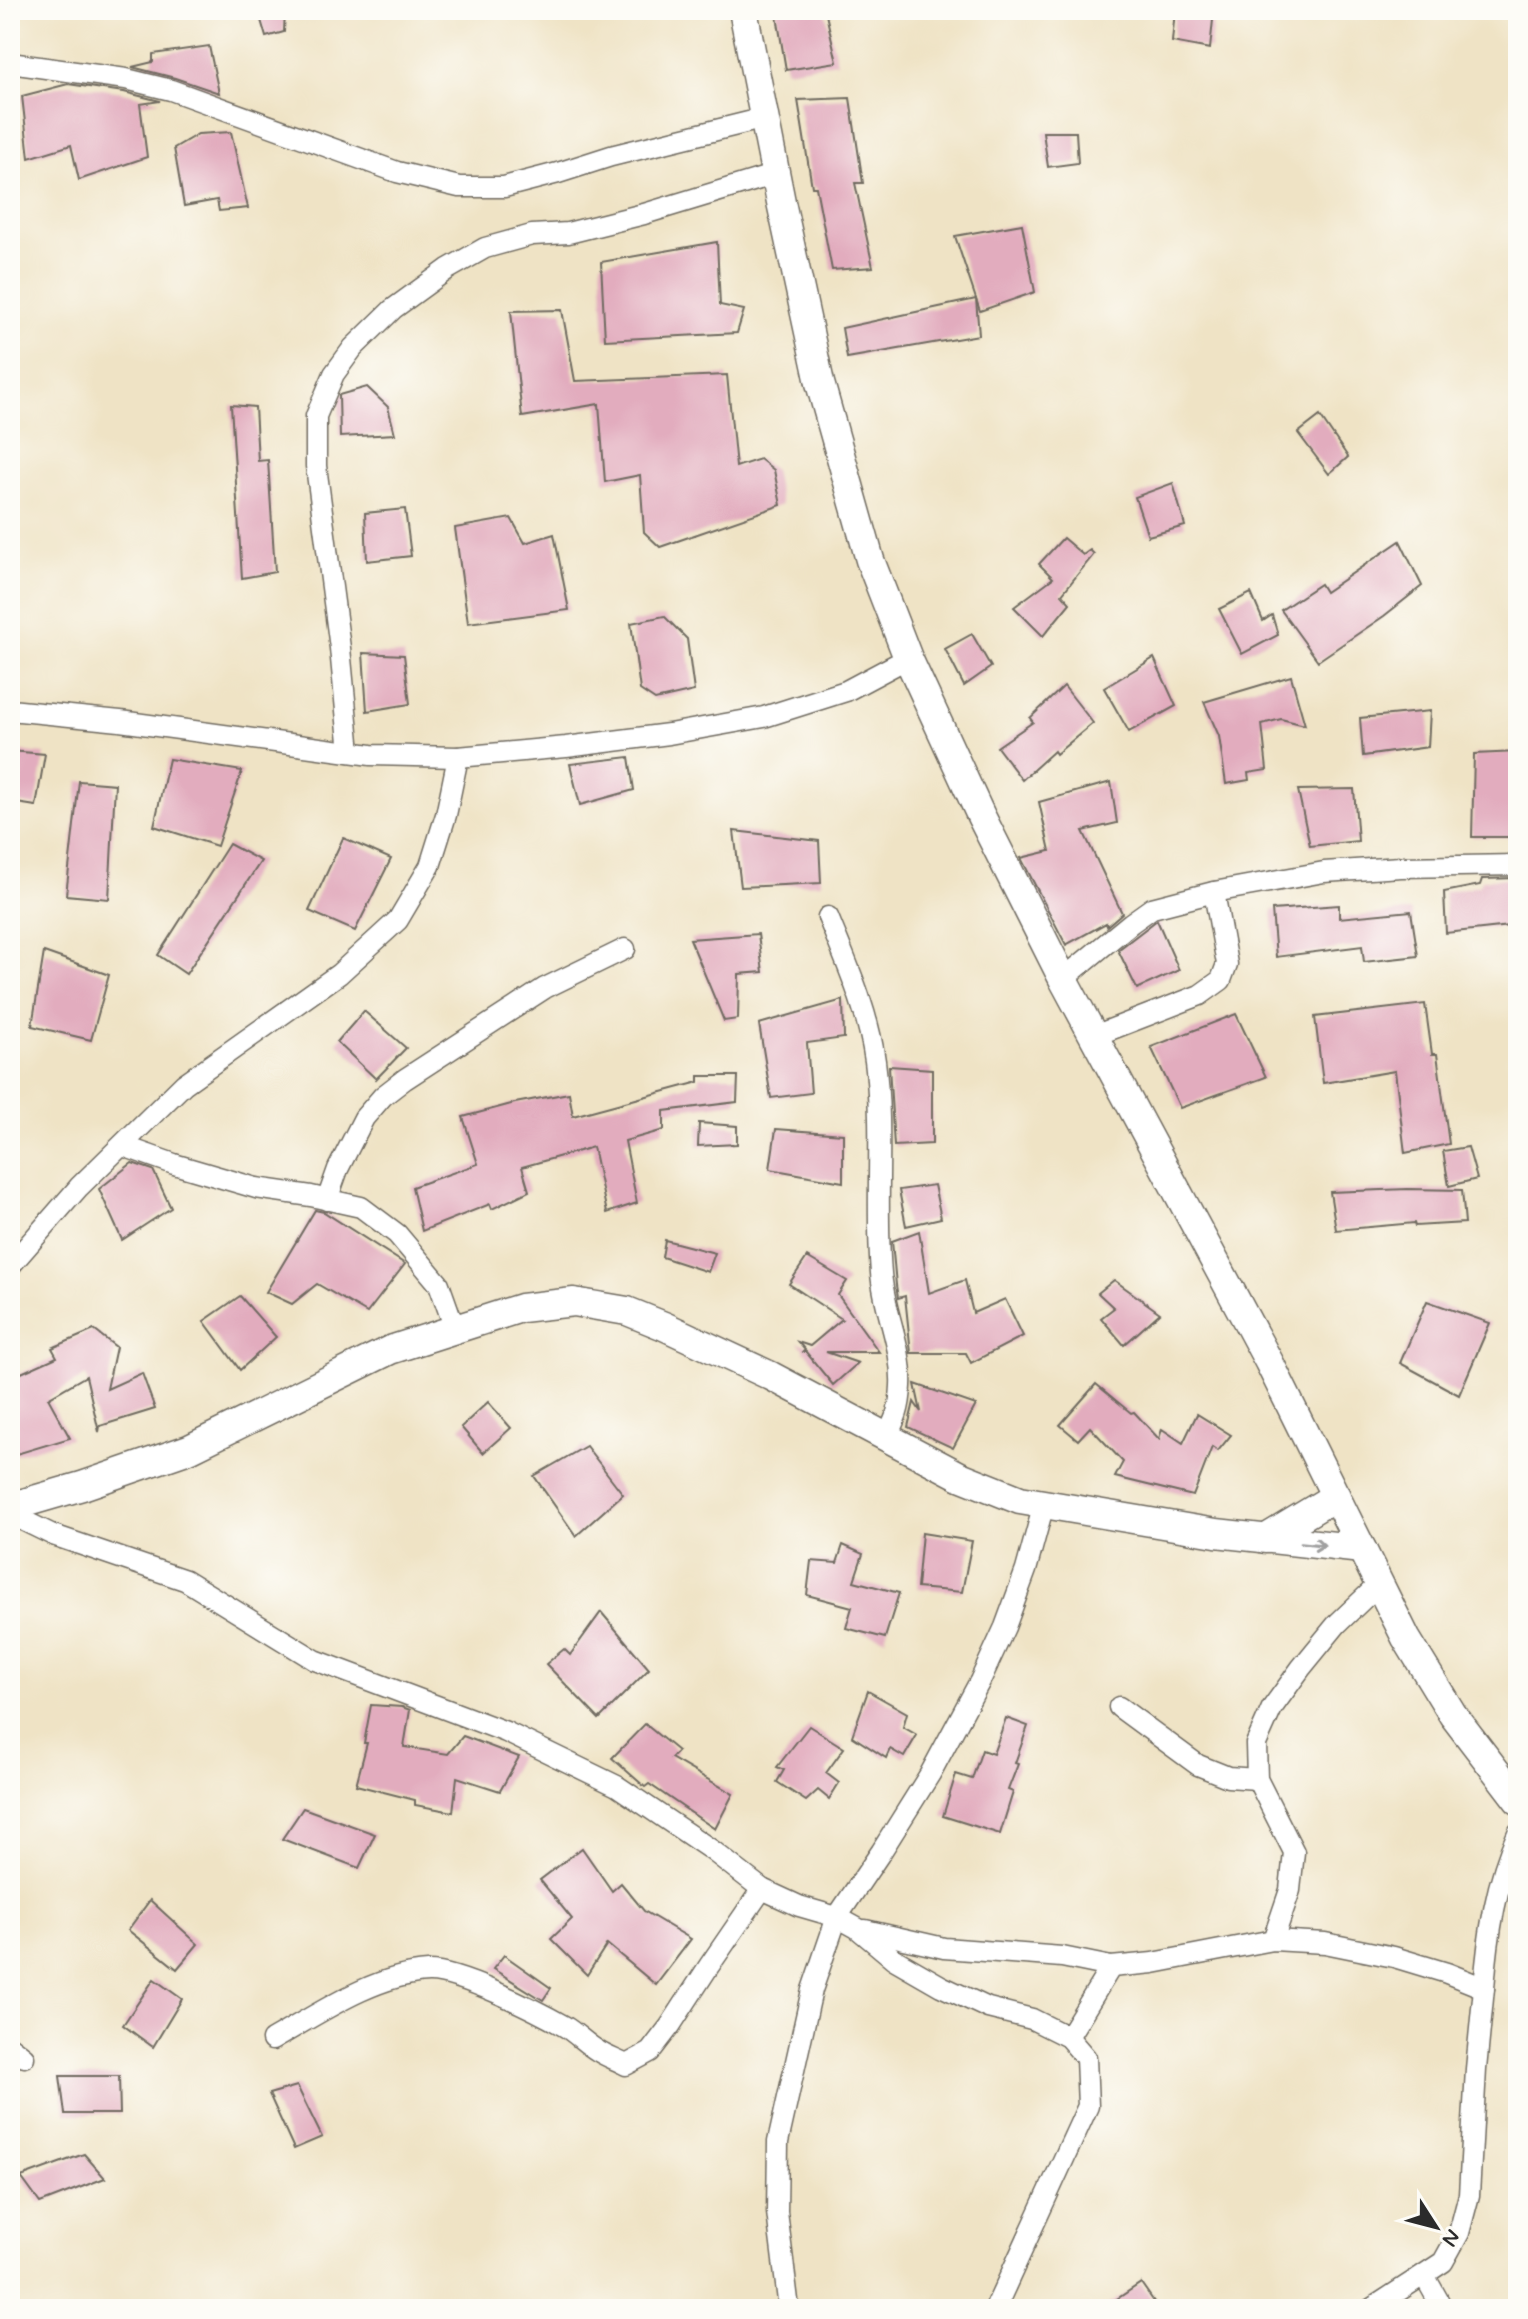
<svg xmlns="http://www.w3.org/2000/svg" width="1528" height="2319" font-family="Mynerve,sans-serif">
	<rect width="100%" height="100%" fill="#fdfcf7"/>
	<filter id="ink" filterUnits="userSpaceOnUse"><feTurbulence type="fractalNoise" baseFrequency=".0125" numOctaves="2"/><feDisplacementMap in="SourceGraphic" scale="16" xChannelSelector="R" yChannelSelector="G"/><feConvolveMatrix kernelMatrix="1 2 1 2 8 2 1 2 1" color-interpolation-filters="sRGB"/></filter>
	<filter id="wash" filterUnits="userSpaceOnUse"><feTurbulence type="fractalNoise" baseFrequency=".006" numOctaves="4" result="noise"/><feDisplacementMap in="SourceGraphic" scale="32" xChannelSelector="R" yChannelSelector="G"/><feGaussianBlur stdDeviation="1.8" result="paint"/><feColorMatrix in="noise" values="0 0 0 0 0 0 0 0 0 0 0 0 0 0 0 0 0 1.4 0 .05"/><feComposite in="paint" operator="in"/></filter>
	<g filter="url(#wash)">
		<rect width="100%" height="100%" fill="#efe3c5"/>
		<g id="blocks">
			<g fill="#e2acbe">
				<polygon points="258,10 285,10 284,32 266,37"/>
				<polygon points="776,10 825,10 837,62 786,70"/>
				<polygon points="1175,10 1214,10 1210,49 1172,42"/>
				<polygon points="209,46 219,93 175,78 132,67 153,62 153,54"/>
				<polygon points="68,84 124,92 160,101 140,104 147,157 79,180 71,145 29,158 22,96"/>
				<polygon points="850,98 863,183 855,183 873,267 832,270 816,187 812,187 798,100"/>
				<polygon points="231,132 248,208 219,211 217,200 184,206 174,148 198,134"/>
				<polygon points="1043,132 1076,132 1078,163 1048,167"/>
				<polygon points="1022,224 1035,292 980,311 955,236"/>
				<polygon points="717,242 720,305 744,310 737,333 605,340 601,262"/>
				<polygon points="976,299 979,335 847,358 842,328"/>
				<polygon points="562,310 575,381 727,375 736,467 760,459 774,470 781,505 660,547 644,532 640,475 605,482 599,404 522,417 511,311"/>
				<polygon points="367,387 388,407 395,434 340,437 339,395"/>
				<polygon points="231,405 255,407 258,461 268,460 275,572 242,578"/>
				<polygon points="1320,416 1348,457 1329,474 1298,433"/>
				<polygon points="1173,483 1185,526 1148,536 1135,497"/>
				<polygon points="405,509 411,556 367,561 365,513"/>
				<polygon points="511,518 525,543 554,534 569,610 468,623 455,528"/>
				<polygon points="1063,538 1083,555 1090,550 1094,554 1062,594 1070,603 1043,636 1014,607 1053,578 1039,564"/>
				<polygon points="1400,541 1422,586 1384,616 1318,661 1281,610 1320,584 1325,592"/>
				<polygon points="1251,593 1263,621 1272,615 1278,635 1242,654 1219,609"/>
				<polygon points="664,616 687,639 694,691 655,700 640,690 631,623"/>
				<polygon points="972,634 991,667 964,686 945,649"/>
				<polygon points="363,653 404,655 410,704 367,711"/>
				<polygon points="1154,658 1176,706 1129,732 1104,688"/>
				<polygon points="1291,676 1305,725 1281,719 1262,724 1267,770 1248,773 1249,780 1226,784 1219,736 1204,702"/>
				<polygon points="1064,686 1093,723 1056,754 1054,751 1022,780 997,747 1033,722 1030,718"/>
				<polygon points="1430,711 1428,747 1363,756 1360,718"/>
				<polygon points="10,751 45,754 36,806 10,802"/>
				<polygon points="1518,752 1518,837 1472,837 1474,754"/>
				<polygon points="629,757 634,790 580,805 570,764"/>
				<polygon points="169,759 242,771 217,846 154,826"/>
				<polygon points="79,781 115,784 109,899 66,895"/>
				<polygon points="1111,782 1117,823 1083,831 1122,913 1107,926 1106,923 1066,945 1021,858 1050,851 1039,802"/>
				<polygon points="1354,789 1358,841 1310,846 1298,790"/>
				<polygon points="734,831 819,841 821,883 741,887"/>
				<polygon points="343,838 391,859 355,931 309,911"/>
				<polygon points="229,844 261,861 186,974 158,955"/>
				<polygon points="1518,878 1518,925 1446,933 1444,892 1480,885 1482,879"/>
				<polygon points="1339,905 1339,918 1411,911 1418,956 1364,962 1362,946 1276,957 1272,910"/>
				<polygon points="1157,920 1179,970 1137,989 1118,950"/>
				<polygon points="758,934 763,972 739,974 738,1019 724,1021 690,939"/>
				<polygon points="44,952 109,975 91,1040 32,1026"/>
				<polygon points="843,1000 844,1038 807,1043 811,1093 771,1098 759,1024"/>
				<polygon points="1425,1004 1432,1054 1437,1054 1449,1144 1405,1153 1395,1071 1323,1083 1315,1017"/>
				<polygon points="364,1011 406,1048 376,1079 337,1042"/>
				<polygon points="1236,1014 1266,1077 1180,1108 1151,1047"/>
				<polygon points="889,1066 932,1069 932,1144 894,1146"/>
				<polygon points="699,1076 738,1076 737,1102 664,1111 664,1130 625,1141 637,1203 607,1213 593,1147 522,1167 529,1191 492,1209 490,1204 422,1231 412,1187 478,1164 463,1117 515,1103 569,1093 573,1116 699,1082"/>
				<polygon points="699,1123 737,1126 737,1144 698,1146"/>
				<polygon points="776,1129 843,1134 843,1182 770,1169"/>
				<polygon points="1468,1147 1477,1179 1449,1186 1443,1151"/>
				<polygon points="132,1163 153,1170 171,1208 122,1240 99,1189"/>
				<polygon points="934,1185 941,1218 906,1226 899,1190"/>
				<polygon points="1408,1189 1462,1190 1465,1223 1415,1226 1414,1223 1336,1230 1330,1192"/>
				<polygon points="315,1210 324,1212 405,1264 367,1313 317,1284 292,1304 266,1292"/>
				<polygon points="919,1231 929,1293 965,1280 973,1313 1005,1299 1023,1336 971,1363 966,1353 911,1353 905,1296 898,1298 896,1285 892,1241"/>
				<polygon points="665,1240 715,1253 708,1272 662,1257"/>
				<polygon points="807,1257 847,1281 838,1295 879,1352 826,1352 858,1363 833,1385 806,1352 803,1352 805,1350 798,1342 810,1346 842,1319 789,1284"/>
				<polygon points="1114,1280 1160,1313 1124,1345 1101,1318 1114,1308 1098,1293"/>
				<polygon points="240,1296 276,1337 240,1370 204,1321"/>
				<polygon points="1427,1301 1490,1323 1459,1395 1400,1363"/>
				<polygon points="94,1330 116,1347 107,1389 142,1373 155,1409 100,1426 99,1432 86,1376 48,1398 70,1438 10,1456 10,1378 57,1357 52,1348"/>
				<polygon points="915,1384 976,1405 953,1448 908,1427 914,1402 921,1412"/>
				<polygon points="1096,1384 1131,1413 1134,1412 1159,1439 1162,1429 1183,1443 1197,1414 1231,1435 1218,1451 1212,1447 1193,1496 1115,1477 1123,1462 1090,1427 1078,1440 1060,1425"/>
				<polygon points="488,1402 511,1428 483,1453 461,1427"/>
				<polygon points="586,1446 623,1494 576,1536 534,1476"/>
				<polygon points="922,1533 972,1541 962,1592 917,1588"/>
				<polygon points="843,1545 863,1554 854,1581 899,1593 885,1638 846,1628 852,1607 807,1595 811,1561 837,1563"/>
				<polygon points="601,1612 649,1669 599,1719 546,1664 564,1649 570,1655"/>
				<polygon points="868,1691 907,1713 903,1727 917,1735 904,1757 890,1749 886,1758 852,1736"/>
				<polygon points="371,1705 402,1707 410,1710 404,1747 448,1754 463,1736 519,1757 500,1791 457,1777 453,1812 415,1805 415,1800 356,1785 367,1743 364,1743"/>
				<polygon points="1006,1718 1028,1726 1015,1763 1018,1764 1008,1790 1013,1792 1000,1834 943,1816 956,1774 972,1779 982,1750 993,1754"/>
				<polygon points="645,1724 678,1751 671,1758 733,1794 715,1829 649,1784 645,1787 612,1758"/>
				<polygon points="809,1726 844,1748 826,1773 839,1783 829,1799 818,1790 806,1801 777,1782 784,1770 777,1767"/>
				<polygon points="303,1808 375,1834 359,1868 282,1839"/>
				<polygon points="582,1848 612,1891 621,1883 644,1911 691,1939 656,1985 607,1944 587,1975 551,1939 572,1919 540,1880"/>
				<polygon points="150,1900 198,1944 177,1969 128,1930"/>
				<polygon points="504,1955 551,1988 543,2000 493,1969"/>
				<polygon points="154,1979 182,1999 153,2047 123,2025"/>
				<polygon points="60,2076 119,2076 120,2114 65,2114"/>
				<polygon points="297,2086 322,2137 294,2149 269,2094"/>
				<polygon points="84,2154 105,2178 40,2203 21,2177"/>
				<polygon points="1141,2283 1159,2309 1102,2309"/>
			</g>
		</g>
	</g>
	<g filter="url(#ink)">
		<use href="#blocks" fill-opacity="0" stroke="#706b61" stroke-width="2"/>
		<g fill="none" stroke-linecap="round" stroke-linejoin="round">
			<defs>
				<g id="minor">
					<polyline points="10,63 126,79 171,90 397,172 459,187 504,187 558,173 611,156 765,118"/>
					<polyline points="10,710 120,721 371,755 458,757 566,747 669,734 764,717 846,691 908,658"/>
					<polyline points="350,752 340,648 316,466 316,416 334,374 353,348 393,309 448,269 485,248 532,235 568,233 644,214 776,174"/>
					<path d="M828,917c19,47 40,93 47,144 9,70 0,142 6,212 3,38 22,75 20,113 -1,23 -5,32 -15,52"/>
					<polyline points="1063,979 1131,923 1152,908 1214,892 1324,872 1401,867 1518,865"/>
					<polyline points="1094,1036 1200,995 1221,980 1227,964 1214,892"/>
					<polyline points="123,1146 174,1164 256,1188 311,1196 361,1207 397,1234 439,1284 455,1329"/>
					<polyline points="327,1200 338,1169 364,1118 383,1096 405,1079 545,988 625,949"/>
					<polyline points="10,1266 79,1187 184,1084 339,974 398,920 430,866 446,815 458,757"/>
					<polyline points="10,1514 53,1535 185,1580 315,1660 506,1732 617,1786 713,1851 762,1889 799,1906 837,1917 857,1928 894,1959 941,1986 988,2008 1032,2019 1068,2037 1086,2058 1088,2106 995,2309"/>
					<polyline points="1119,1707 1198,1765 1228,1777 1257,1779"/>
					<path d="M865,1930l79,18 118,9 49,10 42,-4 120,-23 52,3 69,14 53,16 37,15c4,-53 12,-107 34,-155"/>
					<polyline points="1273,1940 1290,1890 1294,1852 1257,1779 1256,1744 1272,1708 1301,1668 1337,1624 1379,1584"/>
					<polyline points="1068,2037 1111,1967"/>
					<path d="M272,2040c46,-26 102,-65 156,-68 30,-1 108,38 136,54 12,7 22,18 34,25 9,6 19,9 28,14l24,-13 20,-26 39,-60 53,-77"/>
					<polyline points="10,2046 24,2057"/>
					<polyline points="1424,2275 1443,2309"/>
					<polyline points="789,2309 777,2212 778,2142 812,1990 837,1917 881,1852 930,1774 980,1681 1005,1627 1026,1570 1044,1504"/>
					<polyline points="1371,2309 1443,2262 1459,2233 1469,2195 1476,2069 1484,1988"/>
				</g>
				<g id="secondary">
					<polyline points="743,10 781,202 820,383 870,560 908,658 981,816 1063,979 1269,1362 1406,1638 1453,1715 1518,1800"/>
					<polyline points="10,1507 82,1486 189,1449 390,1350 521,1308 574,1302 627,1311 664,1326 771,1376 960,1476 1020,1500 1216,1533 1362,1549"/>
					<polyline points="1265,1539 1336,1496"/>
				</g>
			</defs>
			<use href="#minor" stroke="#706b61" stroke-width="23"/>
			<use href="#secondary" stroke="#706b61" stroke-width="31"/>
			<use href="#minor" stroke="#fff" stroke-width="20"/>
			<use href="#secondary" stroke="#fff" stroke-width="28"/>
		</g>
		<defs><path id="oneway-shaft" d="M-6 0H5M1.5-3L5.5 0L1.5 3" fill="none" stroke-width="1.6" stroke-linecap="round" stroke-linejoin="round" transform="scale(2)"/></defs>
		<use stroke="#a0a0a0" href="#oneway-shaft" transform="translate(1313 1544) rotate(6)"/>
	</g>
	<rect width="1528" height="2319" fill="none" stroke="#fdfcf7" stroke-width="40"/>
	<g transform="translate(1436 2227) rotate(126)" stroke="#fdfcf7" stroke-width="6" paint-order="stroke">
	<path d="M0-6L14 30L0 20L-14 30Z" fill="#2b2b2b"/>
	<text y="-12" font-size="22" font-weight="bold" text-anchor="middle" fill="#2b2b2b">N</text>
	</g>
</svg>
